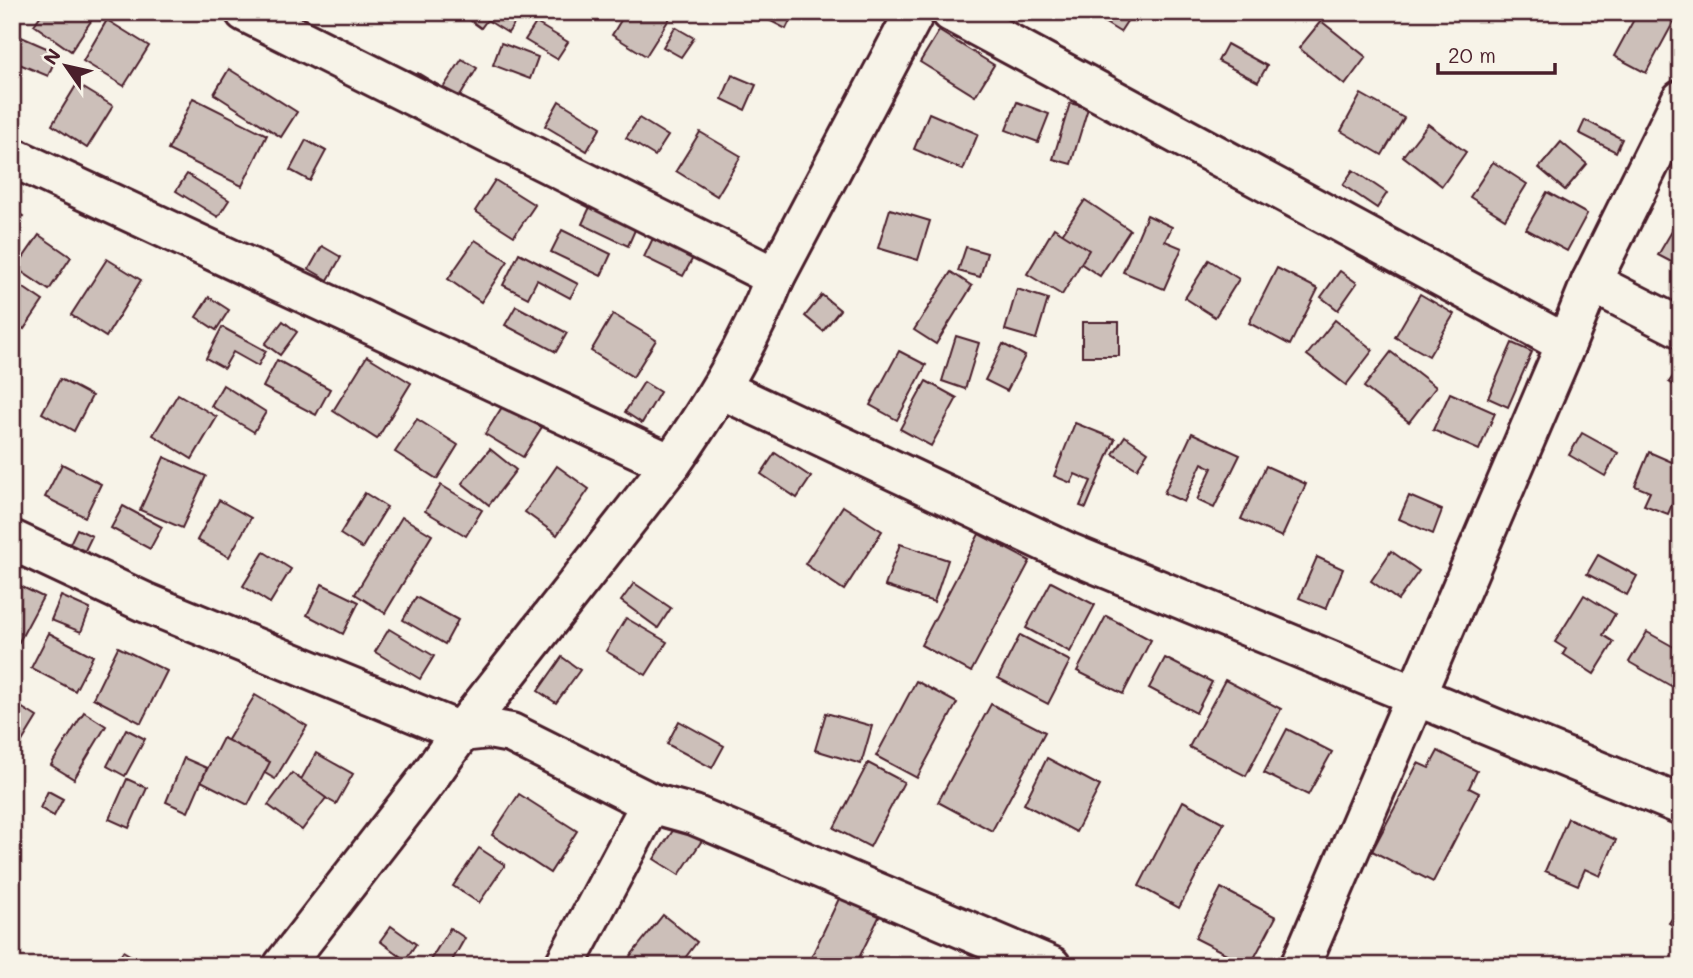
<svg xmlns="http://www.w3.org/2000/svg" width="1693" height="978" font-family="Mali,sans-serif">
	<rect width="100%" height="100%" fill="#f7f3e8"/>
	<filter id="ink" filterUnits="userSpaceOnUse"><feTurbulence type="fractalNoise" baseFrequency=".0143" numOctaves="2"/><feDisplacementMap in="SourceGraphic" scale="14" xChannelSelector="R" yChannelSelector="G"/><feConvolveMatrix kernelMatrix="1 2 1 2 8 2 1 2 1" color-interpolation-filters="sRGB"/></filter>
	<g filter="url(#ink)">
		<g fill="#ccbfb9" stroke="#4a1f2b" stroke-width="2">
			<polygon points="43,12 97,12 71,51 34,25"/>
			<polygon points="470,12 522,12 508,33 487,20 481,28 467,18"/>
			<polygon points="626,12 673,13 646,56 612,35"/>
			<polygon points="765,12 794,12 786,29 763,17"/>
			<polygon points="1096,12 1133,12 1120,32 1094,16"/>
			<polygon points="1638,12 1679,12 1646,73 1614,56"/>
			<polygon points="107,20 149,46 124,86 83,61"/>
			<polygon points="1321,21 1366,57 1345,85 1299,48"/>
			<polygon points="536,23 568,42 557,59 525,40"/>
			<polygon points="675,27 694,38 681,57 663,47"/>
			<polygon points="939,31 994,65 975,96 920,62"/>
			<polygon points="19,36 58,53 48,76 12,61 12,52"/>
			<polygon points="501,43 538,57 530,79 493,65"/>
			<polygon points="1227,44 1267,66 1258,82 1218,61"/>
			<polygon points="462,59 477,68 447,118 406,93 418,73 443,88"/>
			<polygon points="229,69 297,112 281,137 214,94"/>
			<polygon points="732,75 756,85 745,110 722,99"/>
			<polygon points="77,84 113,106 87,148 52,125"/>
			<polygon points="1361,94 1404,118 1382,155 1341,131"/>
			<polygon points="193,98 267,135 242,186 168,150"/>
			<polygon points="559,101 601,127 587,151 545,126"/>
			<polygon points="1017,102 1049,114 1038,142 1006,130"/>
			<polygon points="1070,103 1088,108 1071,164 1053,159"/>
			<polygon points="929,113 978,134 963,170 914,149"/>
			<polygon points="639,118 668,136 655,156 626,138"/>
			<polygon points="1585,120 1622,139 1616,152 1579,133"/>
			<polygon points="1428,124 1466,152 1442,186 1403,156"/>
			<polygon points="700,132 741,156 717,196 676,171"/>
			<polygon points="306,140 326,151 310,181 290,170"/>
			<polygon points="1561,142 1587,164 1565,190 1539,168"/>
			<polygon points="1493,162 1527,184 1505,219 1470,197"/>
			<polygon points="1353,170 1387,193 1377,208 1343,185"/>
			<polygon points="187,174 229,200 218,217 176,191"/>
			<polygon points="495,180 535,205 514,236 475,211"/>
			<polygon points="1547,192 1587,214 1567,251 1526,229"/>
			<polygon points="596,194 642,214 628,246 582,224"/>
			<polygon points="1085,200 1130,230 1100,276 1054,246"/>
			<polygon points="12,209 23,216 12,233"/>
			<polygon points="890,209 930,221 918,260 878,248"/>
			<polygon points="1147,215 1172,227 1165,241 1182,248 1164,289 1123,272"/>
			<polygon points="1681,216 1681,267 1658,255"/>
			<polygon points="1054,228 1089,250 1062,295 1027,274"/>
			<polygon points="562,230 611,254 601,276 551,252"/>
			<polygon points="39,235 71,257 49,290 16,268"/>
			<polygon points="654,236 694,256 683,276 644,257"/>
			<polygon points="475,240 508,261 481,302 448,279"/>
			<polygon points="322,246 341,257 328,280 309,269"/>
			<polygon points="966,247 987,253 980,277 958,271"/>
			<polygon points="519,253 578,284 570,298 537,280 528,298 503,285"/>
			<polygon points="107,259 141,280 106,337 71,315"/>
			<polygon points="1209,260 1239,279 1215,317 1185,298"/>
			<polygon points="1277,268 1318,289 1290,345 1249,323"/>
			<polygon points="1340,271 1357,283 1338,310 1321,297"/>
			<polygon points="951,272 972,286 936,344 914,330"/>
			<polygon points="12,280 43,301 24,329 12,321"/>
			<polygon points="1017,289 1048,299 1036,339 1005,330"/>
			<polygon points="1420,294 1454,314 1429,356 1395,337"/>
			<polygon points="822,295 840,310 823,331 805,316"/>
			<polygon points="209,297 229,310 216,330 196,317"/>
			<polygon points="516,306 567,333 556,352 505,325"/>
			<polygon points="613,314 656,340 633,377 591,351"/>
			<polygon points="1335,320 1373,350 1346,385 1307,355"/>
			<polygon points="283,321 297,332 280,355 265,344"/>
			<rect x="1082" y="322" width="37" height="34"/>
			<polygon points="222,327 266,351 258,366 233,352 224,368 206,358"/>
			<polygon points="956,336 979,343 965,389 942,381"/>
			<polygon points="1512,343 1532,352 1508,407 1488,398"/>
			<polygon points="1003,344 1025,356 1007,391 985,380"/>
			<polygon points="899,351 926,365 897,420 870,405"/>
			<polygon points="1391,352 1436,387 1409,422 1364,387"/>
			<polygon points="367,356 411,383 377,439 333,411"/>
			<polygon points="277,360 330,389 316,415 263,387"/>
			<polygon points="1681,365 1681,390 1669,382"/>
			<polygon points="60,379 92,396 74,431 42,413"/>
			<polygon points="926,381 957,398 931,446 900,429"/>
			<polygon points="644,382 660,392 642,423 625,412"/>
			<polygon points="223,385 266,412 254,432 211,406"/>
			<polygon points="1450,393 1495,413 1479,450 1433,430"/>
			<polygon points="178,394 217,417 192,459 153,435"/>
			<polygon points="509,396 547,419 523,457 485,434"/>
			<polygon points="417,419 458,445 437,479 395,452"/>
			<polygon points="1075,423 1115,439 1086,508 1080,506 1091,481 1075,474 1071,483 1054,476"/>
			<polygon points="1192,433 1240,455 1214,508 1197,500 1212,468 1202,463 1184,502 1164,493"/>
			<polygon points="1582,433 1618,453 1605,476 1569,455"/>
			<polygon points="1125,436 1148,452 1137,469 1113,454"/>
			<polygon points="490,449 516,470 489,505 462,483"/>
			<polygon points="1649,452 1681,466 1681,484 1668,514 1644,505 1650,492 1635,486"/>
			<polygon points="775,453 811,477 797,498 761,474"/>
			<polygon points="164,457 206,476 182,528 140,510"/>
			<polygon points="62,464 101,484 85,517 45,497"/>
			<polygon points="557,466 589,489 557,535 525,512"/>
			<polygon points="1266,466 1306,484 1282,537 1241,519"/>
			<polygon points="441,485 482,510 466,536 425,511"/>
			<polygon points="365,493 387,507 362,548 340,534"/>
			<polygon points="1409,496 1442,510 1433,534 1399,519"/>
			<polygon points="219,500 251,518 229,557 197,540"/>
			<polygon points="123,506 162,527 150,549 111,528"/>
			<polygon points="843,506 882,531 844,590 805,564"/>
			<polygon points="402,517 432,535 385,613 355,594"/>
			<polygon points="77,529 92,536 77,567 62,560"/>
			<polygon points="979,534 1030,561 971,672 921,645"/>
			<polygon points="900,544 948,560 934,602 885,586"/>
			<polygon points="1391,551 1419,571 1398,600 1371,581"/>
			<polygon points="264,552 291,569 270,603 243,586"/>
			<polygon points="1598,555 1637,576 1627,595 1587,574"/>
			<polygon points="1317,557 1343,569 1326,609 1299,598"/>
			<polygon points="12,582 43,597 12,655"/>
			<polygon points="1051,582 1095,605 1070,652 1026,628"/>
			<polygon points="634,583 671,608 658,628 621,601"/>
			<polygon points="322,584 359,602 343,634 307,615"/>
			<polygon points="1584,595 1615,614 1603,635 1614,642 1594,674 1563,654 1566,649 1555,642"/>
			<polygon points="61,596 90,609 81,632 51,620"/>
			<polygon points="416,597 458,620 445,644 403,620"/>
			<polygon points="1106,616 1151,640 1123,694 1077,671"/>
			<polygon points="626,618 667,642 646,675 606,651"/>
			<polygon points="389,629 434,656 420,679 375,652"/>
			<polygon points="1647,632 1681,651 1681,668 1671,686 1629,662"/>
			<polygon points="49,633 93,656 75,691 31,668"/>
			<polygon points="1020,635 1070,661 1048,704 998,678"/>
			<polygon points="118,647 167,671 141,723 93,698"/>
			<polygon points="562,657 580,670 556,703 538,691"/>
			<polygon points="1165,658 1212,682 1196,713 1149,688"/>
			<polygon points="1225,680 1281,709 1246,776 1189,747"/>
			<polygon points="916,681 957,703 917,778 876,756"/>
			<polygon points="255,695 307,726 275,779 223,748"/>
			<polygon points="16,704 37,717 12,758 12,711"/>
			<polygon points="991,704 1045,732 992,831 938,802"/>
			<polygon points="84,712 106,726 74,779 51,765"/>
			<polygon points="826,713 872,726 861,764 815,750"/>
			<polygon points="679,721 724,746 712,768 667,744"/>
			<polygon points="126,729 145,739 125,776 107,766"/>
			<polygon points="1287,729 1332,752 1308,795 1264,773"/>
			<polygon points="223,738 270,762 248,805 201,781"/>
			<polygon points="1438,751 1477,771 1469,788 1479,793 1433,882 1372,851 1418,763 1429,768"/>
			<polygon points="316,753 353,774 336,804 299,783"/>
			<polygon points="184,758 207,768 188,812 166,802"/>
			<polygon points="1047,758 1100,786 1076,832 1024,804"/>
			<polygon points="868,763 904,782 870,847 834,828"/>
			<polygon points="292,773 326,798 302,830 268,805"/>
			<polygon points="127,779 147,788 129,828 109,819"/>
			<polygon points="48,791 63,799 54,816 40,808"/>
			<polygon points="519,794 577,831 550,873 492,835"/>
			<polygon points="1183,801 1224,823 1179,908 1139,886"/>
			<polygon points="1568,818 1616,840 1600,876 1585,869 1578,885 1545,871"/>
			<polygon points="680,820 705,836 679,875 654,859"/>
			<polygon points="479,848 505,865 479,903 453,886"/>
			<polygon points="844,888 884,907 855,966 807,966"/>
			<polygon points="1221,888 1276,917 1250,966 1195,938"/>
			<polygon points="1681,906 1681,931 1669,923"/>
			<polygon points="663,915 697,942 679,966 638,966 628,959"/>
			<polygon points="391,926 416,944 405,960 380,941"/>
			<polygon points="450,928 465,938 449,966 436,966 429,962"/>
			<polygon points="123,951 143,963 142,966 114,966"/>
			<polygon points="918,959 930,966 915,966"/>
		</g>
		<g fill="none" stroke-linecap="round" stroke-linejoin="round">
			<defs>
				<g id="minor">
					<polyline points="245,12 775,277"/>
					<polyline points="951,12 1566,344 1591,282 1681,100"/>
					<polyline points="12,157 671,464"/>
					<polyline points="1591,282 1681,328"/>
					<polyline points="721,389 1067,552 1681,805"/>
					<polyline points="12,540 144,602 461,732 489,729 511,733 651,803 694,815 1051,966"/>
					<path d="M283,966l144,-186 34,-48 210,-268c41,-59 78,-119 104,-187l140,-265"/>
					<polyline points="564,966 651,803"/>
					<polyline points="1300,966 1566,344"/>
				</g>
			</defs>
			<use href="#minor" stroke="#4a1f2b" stroke-width="44"/>
			<use href="#minor" stroke="#f7f3e8" stroke-width="38"/>
		</g>
	</g>
	<rect width="1693" height="978" fill="none" stroke="#f7f3e8" stroke-width="42"/>
	<rect x="21" y="21" width="1651" height="936" fill="none" stroke="#4a1f2b" stroke-width="2.5" filter="url(#ink)"/>
	<g transform="translate(66 66) rotate(304)" stroke="#f7f3e8" stroke-width="5" paint-order="stroke">
	<path d="M0-5L12 26L0 18L-12 26Z" fill="#4a1f2b"/>
	<text y="-10" font-size="19" font-weight="bold" text-anchor="middle" fill="#4a1f2b">N</text>
	</g>
	<path d="M1438 63v10h117v-10" fill="none" stroke="#4a1f2b" stroke-width="3.5"/>
	<text x="1448" y="63" font-size="21" fill="#4a1f2b" stroke="#f7f3e8" stroke-width="5" paint-order="stroke">20 m</text>
</svg>
